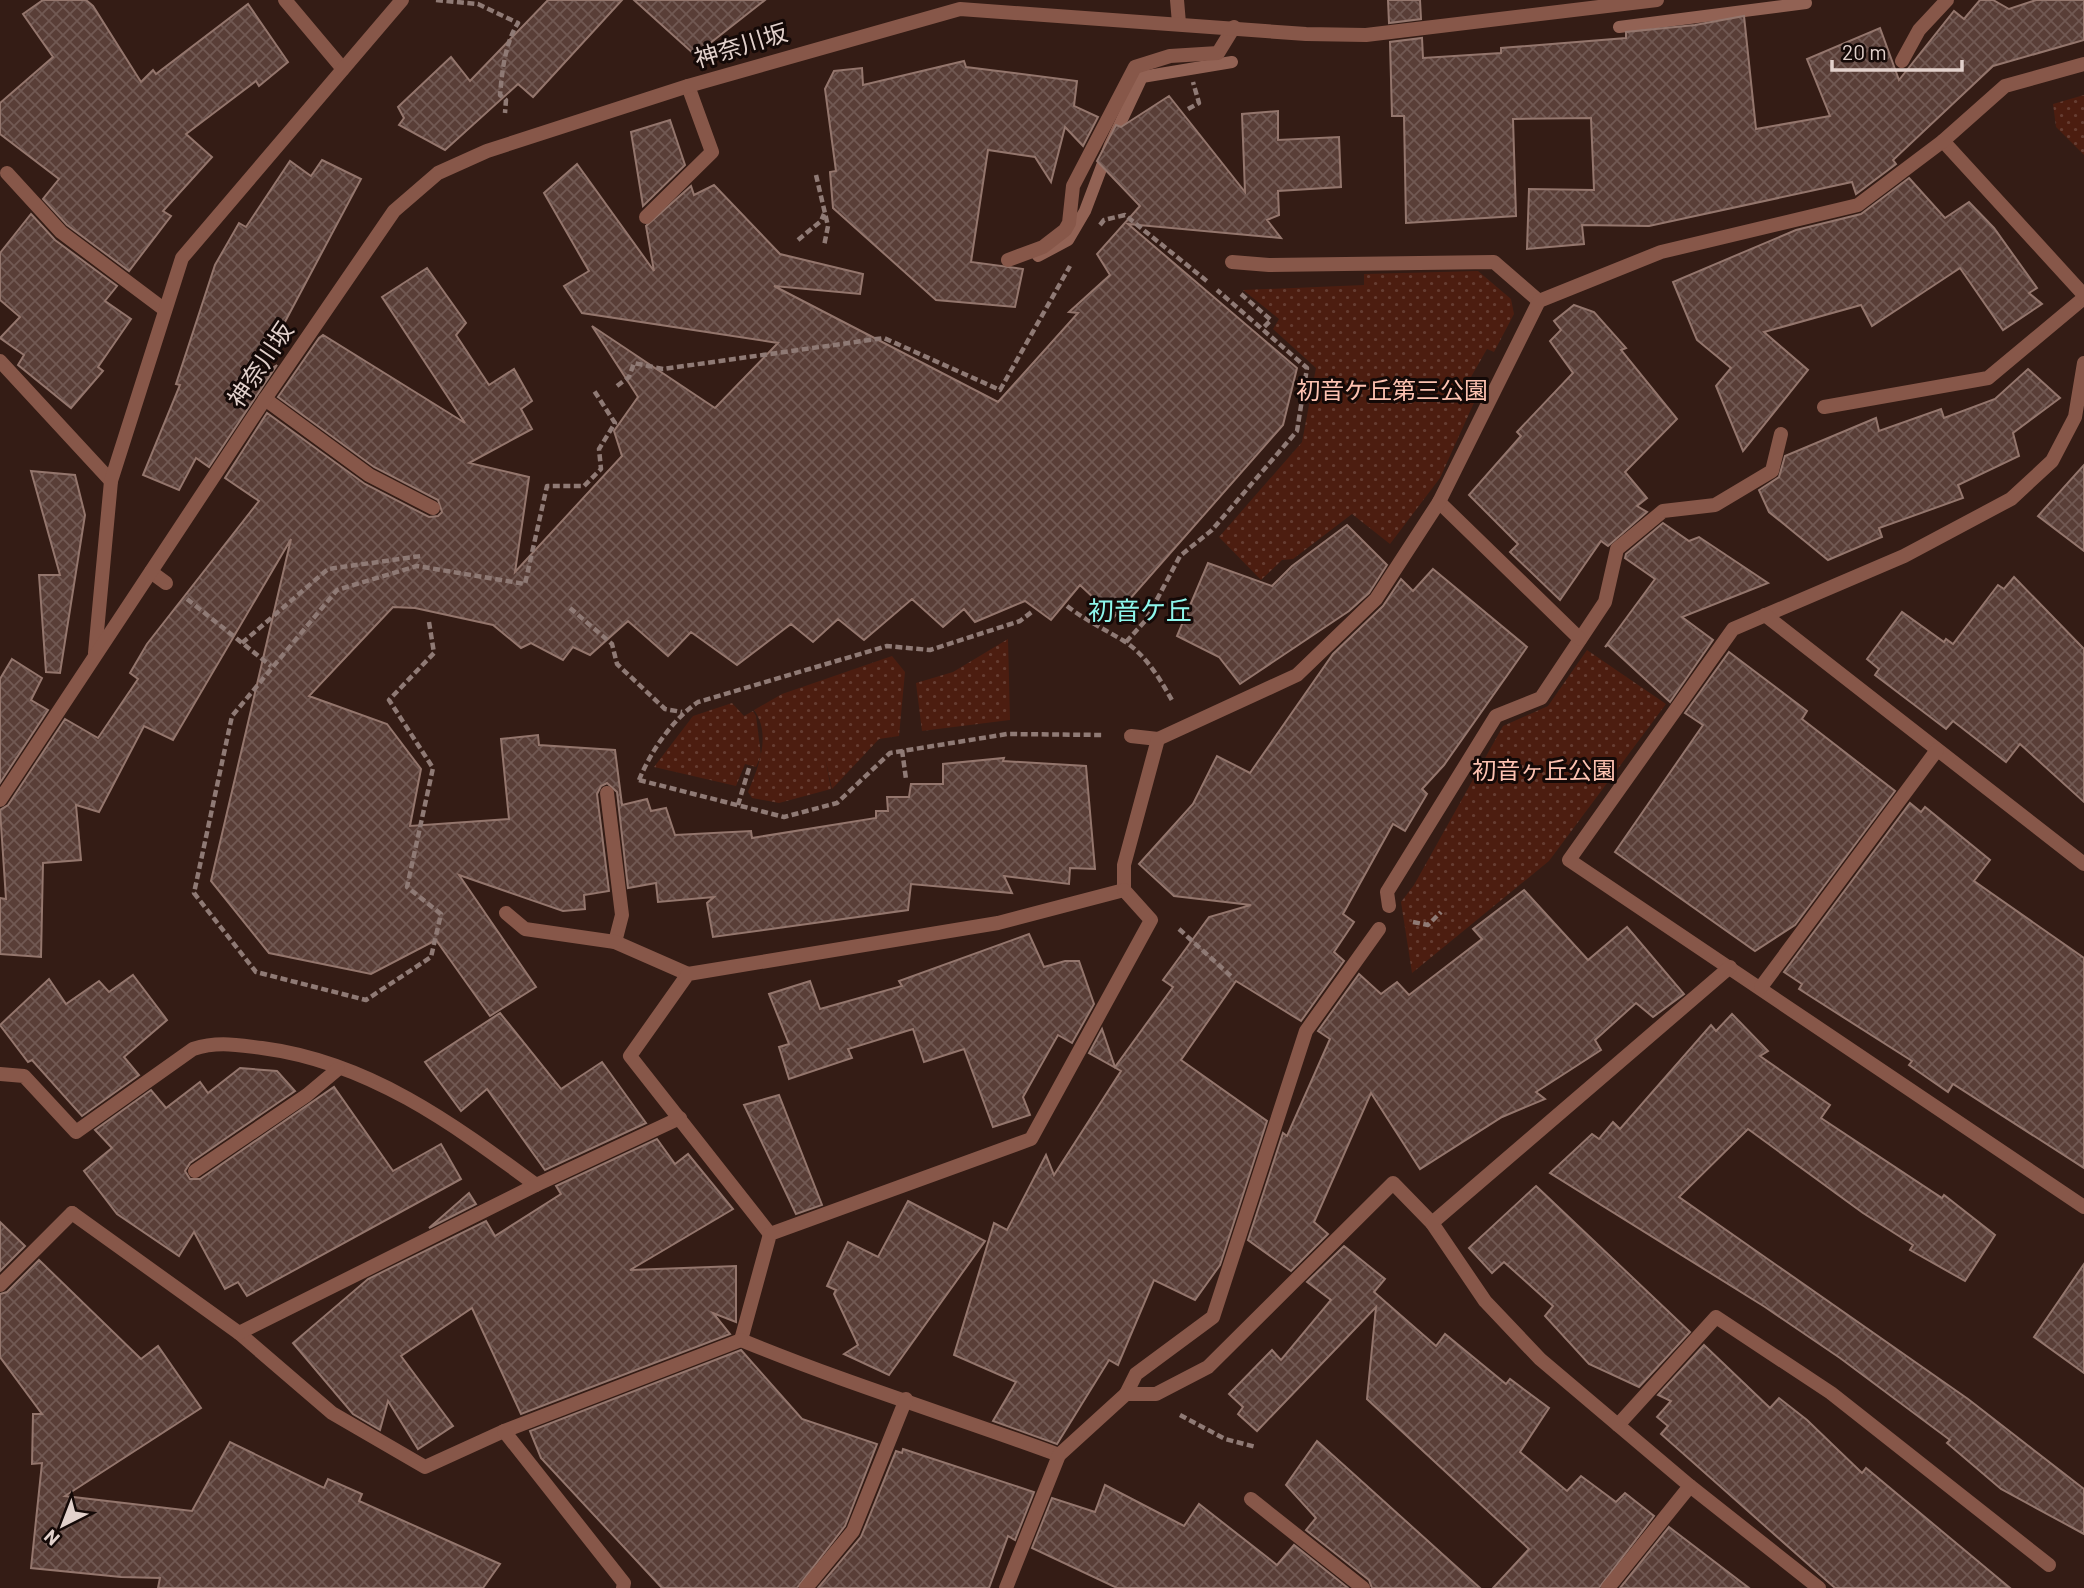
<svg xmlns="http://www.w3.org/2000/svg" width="2084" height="1588" font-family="Barlow,'Noto Sans JP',sans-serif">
	<defs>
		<pattern id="grass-dots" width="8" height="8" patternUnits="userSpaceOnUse" patternTransform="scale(1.75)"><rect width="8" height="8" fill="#4c1d10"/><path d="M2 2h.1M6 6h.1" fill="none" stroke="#663d32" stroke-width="1.8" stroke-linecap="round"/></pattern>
		<pattern id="building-cross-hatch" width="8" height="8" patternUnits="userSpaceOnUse" patternTransform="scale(1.75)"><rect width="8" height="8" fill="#593e37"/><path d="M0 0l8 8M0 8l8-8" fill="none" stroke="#715953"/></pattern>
	</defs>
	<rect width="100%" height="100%" fill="#341c15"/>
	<g fill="url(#grass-dots)">
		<polygon points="2084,95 2084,155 2056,127 2053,104"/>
		<polygon points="1478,271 1511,299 1514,314 1494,352 1487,349 1471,377 1482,385 1440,478 1390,544 1352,514 1293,559 1282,560 1261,580 1219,537 1302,442 1316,368 1273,329 1279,319 1243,290 1364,285 1364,274"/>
		<polygon points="1008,639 1010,720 922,731 916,683 953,672"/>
		<polygon points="1587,650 1666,704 1549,861 1412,973 1401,902 1414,885 1503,726 1548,706"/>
		<path d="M892,656l13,16 -6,64 -20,3 -47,50 -7,-32 6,32 -52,14 -27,-5 -4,-6c10,-24 24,-57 6,-82l28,-16z"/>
		<polygon points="732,703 744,716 753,711 756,716 761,755 756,767 745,764 736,786 654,767 693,716"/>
	</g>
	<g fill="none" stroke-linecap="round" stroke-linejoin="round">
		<g stroke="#926254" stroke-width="12">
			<polyline points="1619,27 1806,3"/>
			<polyline points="1038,256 1068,240 1085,211 1110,145 1142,77 1232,62"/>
		</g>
	</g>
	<g fill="url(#building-cross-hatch)" stroke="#94766d" stroke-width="2">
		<polygon points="43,0 86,0 93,6 141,82 153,70 156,74 248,4 288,62 259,86 256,81 186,134 212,157 163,211 171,216 129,271 67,225 43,199 59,179 0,134 0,103 53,57 23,14"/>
		<polygon points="548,0 622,0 533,97 518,84 445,150 399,125 404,118 398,107 451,57 470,81"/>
		<polygon points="634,0 765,0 695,55"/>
		<polygon points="1388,0 1420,0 1421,19 1389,23"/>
		<polygon points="1980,0 1993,0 2009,9 2036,0 2084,0 2084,40 1993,66 1893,160 1896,164 1856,194 1852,182 1649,226 1582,225 1584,244 1527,249 1529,189 1594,190 1591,118 1513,119 1516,216 1406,223 1404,116 1392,116 1390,42 1422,38 1423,58 1501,53 1501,48 1626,38 1626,32 1695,25 1744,16 1756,129 1830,116 1807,59 1880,28 1899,80 1954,11 1964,19"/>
		<polygon points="964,61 966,67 1077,81 1074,106 1098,117 1083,146 1065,127 1051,182 1035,157 988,150 971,262 1023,269 1015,307 936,300 833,208 830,172 836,171 825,89 834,71 862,68 863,85"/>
		<polygon points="1169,96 1245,192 1242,114 1278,111 1278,140 1339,137 1341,187 1278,191 1279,215 1267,220 1281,238 1128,224 1297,368 1283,425 1114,617 1080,585 1051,620 1025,601 975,622 964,609 943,627 912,599 864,640 838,619 813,642 791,624 737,665 691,632 668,656 628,621 590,655 573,647 563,660 531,643 521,648 493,625 415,608 393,607 309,696 387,724 421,769 410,826 509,819 501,739 538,735 539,745 615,750 622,805 647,799 651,811 666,808 675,835 751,831 752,838 876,818 876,811 888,811 887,797 909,797 911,784 943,784 943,764 1004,758 1003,761 1086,766 1095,869 1070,868 1069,884 1004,876 1012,893 911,884 908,910 713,937 707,903 714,897 658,902 656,883 628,888 617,792 607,783 601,786 597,794 609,891 584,895 585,909 563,911 459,875 536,987 490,1016 436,940 371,974 269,953 211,881 291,539 173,740 144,726 99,812 76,805 81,860 43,863 41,957 0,954 0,898 6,899 0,810 8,805 65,719 98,738 138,679 130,673 147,644 259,501 225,478 267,413 365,484 429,517 438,516 442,512 438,500 374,467 278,397 319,338 323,335 465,423 382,297 427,268 466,323 456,335 489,385 514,369 532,401 521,409 532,429 469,463 529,477 515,572 622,456 614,431 638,397 592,326 715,408 778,343 582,313 564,286 589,271 544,193 577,164 654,271 646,226 691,186 694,195 714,185 780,254 863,274 860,294 774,286 998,402 1078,313 1069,312 1110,275 1097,254 1140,206 1097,161 1116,125 1121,127"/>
		<polygon points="670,120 685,165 643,206 631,132"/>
		<polygon points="322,160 361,179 254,380 277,365 209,467 196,458 179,490 143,475 180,385 176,384 215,265 239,223 246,227 290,161 311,176"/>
		<polygon points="1909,178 1945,218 1969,202 1994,228 2037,288 2029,293 2042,304 2003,330 1960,268 1872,326 1861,305 1764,332 1808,370 1743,451 1716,386 1731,368 1697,340 1673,282 1796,230 1861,214"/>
		<polygon points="31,214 55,240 117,286 105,301 131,319 98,367 103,371 71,408 18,365 24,355 0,338 20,317 0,300 0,253"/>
		<polygon points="1574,305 1594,312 1626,348 1621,350 1677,419 1625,472 1647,498 1637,506 1647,512 1608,546 1601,541 1560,600 1510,552 1518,544 1469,495 1521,436 1517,432 1573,373 1550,341 1561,330 1554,321"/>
		<polygon points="2028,369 2060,398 2013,433 2019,456 1958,485 1963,498 1879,528 1882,537 1828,560 1769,512 1759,490 1779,477 1785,456 1876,418 1879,431 1941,409 1944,418 1995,399"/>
		<polygon points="2084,465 2084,551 2038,516"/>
		<polygon points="31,471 75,475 85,515 60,673 46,672 39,575 60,575"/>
		<polygon points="1663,523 1689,541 1699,537 1768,583 1682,617 1713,640 1670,702 1608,645 1605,647 1655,579 1625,558 1626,554"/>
		<polygon points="1347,525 1387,565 1369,593 1349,611 1240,684 1219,657 1177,636 1208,563 1272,586 1292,566"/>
		<polygon points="1433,569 1527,647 1444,765 1422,789 1427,794 1405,831 1393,824 1343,914 1354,922 1334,952 1344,961 1301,1021 1236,981 1181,1060 1267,1121 1220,1265 1195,1300 1154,1280 1118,1365 1109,1360 1057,1444 993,1421 1016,1382 954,1355 994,1223 1007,1230 1046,1155 1054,1175 1121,1071 1089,1053 1102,1029 1115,1067 1173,987 1163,980 1209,917 1251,905 1174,896 1139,864 1193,804 1217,756 1250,773 1333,654 1383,606 1401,579 1413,591"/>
		<polygon points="2014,577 2084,649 2084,802 2020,744 2006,762 1953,721 1946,729 1875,675 1879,669 1867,659 1902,612 1944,642 1946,639 1953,644 1998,585 2004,589"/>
		<polygon points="1729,652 1807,711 1802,719 1895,791 1795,925 1755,951 1615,852 1703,725 1685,713"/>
		<polygon points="12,659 42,678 31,700 48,710 0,783 0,679"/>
		<polygon points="1910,803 1921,812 1925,807 1990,860 1974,881 2084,958 2084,1168 1953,1084 1948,1092 1909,1065 1912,1061 1799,989 1802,984 1784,972"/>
		<polygon points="1524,890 1588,960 1627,927 1684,994 1653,1017 1636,1003 1595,1040 1601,1050 1536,1092 1545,1099 1502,1117 1420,1169 1371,1093 1314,1222 1328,1234 1291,1271 1248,1240 1283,1133 1287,1136 1330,1039 1318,1031 1359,974 1381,994 1397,982 1409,995 1482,939 1473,929"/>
		<polygon points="1029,934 1044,967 1065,961 1079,961 1094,1004 1072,1043 1058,1035 1023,1097 1030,1115 993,1127 964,1049 924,1062 913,1029 848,1049 852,1058 789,1079 779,1047 789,1044 769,994 810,981 820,1009 902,986 899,981"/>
		<polygon points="133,975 167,1020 124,1057 139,1075 82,1116 32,1060 28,1062 0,1025 49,979 66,1004 99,981 109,992"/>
		<polygon points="500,1013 561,1089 602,1062 646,1123 545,1170 487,1089 461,1111 425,1062"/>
		<polygon points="1732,1014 1768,1051 1760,1056 1830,1105 1821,1118 1942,1198 1944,1195 1995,1235 1965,1281 1910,1250 1913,1245 1863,1213 1748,1129 1679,1197 1968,1399 2084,1489 2084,1534 2001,1489 1947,1443 1950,1440 1840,1358 1765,1307 1550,1173 1592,1134 1599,1139 1613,1122 1620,1129 1711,1025 1716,1031"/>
		<polygon points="240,1068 277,1071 295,1091 190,1163 185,1171 190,1179 200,1179 334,1087 393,1171 441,1144 461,1179 247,1296 238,1282 225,1289 194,1232 179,1256 117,1214 84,1171 112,1148 95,1130 151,1090 166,1108 200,1082 208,1093"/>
		<polygon points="779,1095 822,1205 796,1214 744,1105"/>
		<polygon points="657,1139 675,1164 688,1154 733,1209 630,1270 736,1266 736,1322 713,1313 730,1334 521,1414 472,1308 401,1356 453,1426 418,1449 388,1401 380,1430 353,1414 293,1343 368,1279 486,1221 495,1236 561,1194 556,1186"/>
		<polygon points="1536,1186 1690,1332 1639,1387 1589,1364 1545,1316 1553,1306 1504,1262 1492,1273 1469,1248"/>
		<polygon points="469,1193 476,1204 429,1228"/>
		<polygon points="908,1201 985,1241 889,1375 844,1354 858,1345 834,1294 836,1290 827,1286 848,1242 878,1257"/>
		<polygon points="0,1222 25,1246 0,1271"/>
		<polygon points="1344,1246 1385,1279 1374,1292 1436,1346 1445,1334 1506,1384 1510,1379 1549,1408 1520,1452 1567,1491 1581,1476 1616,1502 1625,1493 1654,1516 1599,1588 1493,1588 1529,1549 1367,1399 1376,1307 1257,1431 1238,1414 1243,1407 1229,1394 1272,1350 1281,1360 1331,1300 1307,1282"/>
		<polygon points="39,1260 141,1359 158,1346 201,1408 65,1496 192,1511 230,1442 324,1488 328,1479 362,1494 359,1501 500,1564 483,1588 158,1588 160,1578 121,1577 31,1568 42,1463 32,1464 33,1414 42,1414 0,1357 0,1294 7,1292"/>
		<polygon points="2084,1264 2084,1373 2034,1337"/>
		<polygon points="1704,1345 1770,1408 1779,1398 1807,1420 1862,1473 1866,1468 2010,1588 1835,1588 1661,1434 1668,1426 1657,1417 1671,1401 1658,1395"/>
		<polygon points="741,1350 802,1419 877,1444 845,1526 797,1588 662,1588 541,1458 530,1431"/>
		<polygon points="1317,1441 1480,1588 1372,1588 1369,1580 1306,1530 1316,1518 1286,1485"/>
		<polygon points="903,1449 1034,1492 1015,1540 1008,1536 989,1588 818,1588 861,1537 896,1451 902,1453"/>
		<polygon points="1105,1485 1184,1526 1199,1504 1277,1565 1294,1545 1348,1588 1117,1588 1032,1548 1052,1498 1095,1512"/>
		<polygon points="1669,1527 1749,1588 1620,1588"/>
	</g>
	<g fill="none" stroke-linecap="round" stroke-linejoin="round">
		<g stroke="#8f7a75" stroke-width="4.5" stroke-dasharray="7 3.5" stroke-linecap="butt">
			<path d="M436,0l42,4 40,19c-13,20 -16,49 -18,72l6,5 -1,13"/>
			<polyline points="1188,109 1199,103 1193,82"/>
			<polyline points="816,175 828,226 824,246"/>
			<polyline points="1100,225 1104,220 1125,215 1208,282"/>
			<polyline points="798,240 821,221 824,214"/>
			<polyline points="1241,294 1271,320 1262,329"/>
			<polyline points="617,386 629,377 634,363 663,369 884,338 1000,390 1070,266"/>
			<polyline points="187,599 271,666"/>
			<path d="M1067,606c18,14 37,23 57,35 22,14 36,38 49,61"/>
			<polyline points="570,608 612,644 617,664 665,709 682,712"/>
			<polyline points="429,622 434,653 389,700 433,768 407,887 441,914 431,957 366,1000 256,972 194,893 232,716 337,590 417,566 525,584 547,486 584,486 601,469 599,449 615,423 593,389"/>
			<polyline points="1126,642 1146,620 1180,556 1212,530 1297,431 1307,368 1217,290"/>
			<polyline points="242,643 328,569 421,556"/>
			<polyline points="902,750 906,779"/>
			<polyline points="639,780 784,817 837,803 890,753 1007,734 1103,735"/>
			<path d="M639,780c12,-29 33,-60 59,-78l189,-56 43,4 90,-29 13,-10"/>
			<polyline points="738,805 750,765"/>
			<polyline points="1413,922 1428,925 1441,912"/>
			<polyline points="1179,929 1233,978"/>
			<polyline points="1180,1415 1225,1439 1256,1447"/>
		</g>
		<g stroke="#875749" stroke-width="14">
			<polyline points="285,0 343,69"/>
			<polyline points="1902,61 1919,30 1947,0"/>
			<polyline points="7,173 61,232 165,310"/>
			<polyline points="646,217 712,152 688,86"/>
			<polyline points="1008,260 1043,247 1065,230 1069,223 1073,186 1135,67 1170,56 1218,53 1234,27"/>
			<polyline points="265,399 369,475 433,508"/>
			<polyline points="1824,407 1988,378 2084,298"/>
			<polyline points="151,572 166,583"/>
			<polyline points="1389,906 1387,892 1496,716 1541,698 1605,602 1617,549 1663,511 1715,505 1772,471 1781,434"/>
			<polyline points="0,1285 72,1213"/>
			<polyline points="239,1333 332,1413 425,1467 504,1431"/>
			<polyline points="1126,1394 1136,1374 1213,1317 1306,1031 1379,929"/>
		</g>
		<g stroke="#875749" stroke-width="14">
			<polyline points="1177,0 1179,23"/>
			<polyline points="1943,141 2084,295"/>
			<polyline points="1232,262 1269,265 1494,262 1539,301"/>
			<polyline points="0,361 111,481"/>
			<polyline points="2084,363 2075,417 2052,461 2011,499 1904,556 1733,629 1569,860 2084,1207"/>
			<polyline points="1439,502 1580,639"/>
			<polyline points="1765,615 2084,864"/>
			<polyline points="95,653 111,481 182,258 402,0"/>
			<polyline points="1131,736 1158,739"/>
			<polyline points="607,793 622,915 615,942"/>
			<polyline points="0,800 265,399 394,211 438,173 487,151 688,86 960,9 1306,34 1366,35 1657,0"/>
			<polyline points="506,913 525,929 615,942 688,974"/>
			<polyline points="1761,987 1937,750"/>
			<path d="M0,1074l24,2 52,56 117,-83c25,-8 44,-4 69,-1 107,14 190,75 274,137"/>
			<polyline points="195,1171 307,1095 338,1069"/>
			<polyline points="72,1213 239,1333 536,1185 680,1118"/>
			<polyline points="770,1234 630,1056 688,974 998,923 1124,890 1124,865 1158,739 1297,675 1376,599 1439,502 1539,301 1661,252 1858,205 1943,141 2005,86 2084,64"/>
			<polyline points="1618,1425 1716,1317 1831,1393 2049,1565"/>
			<path d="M1059,1455c-106,-39 -214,-72 -318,-115l29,-106 261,-95 120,-219 -27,-30"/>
			<polyline points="1690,1486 1819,1588"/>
			<polyline points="1251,1499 1363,1588"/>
			<polyline points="623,1588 624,1583 504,1431 741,1340"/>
			<polyline points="806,1588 853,1531 906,1399"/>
			<polyline points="1006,1588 1059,1455 1126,1394 1156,1394 1208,1367 1393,1183 1432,1223"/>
			<polyline points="1608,1588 1690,1486 1540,1359 1485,1301 1432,1223 1730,967"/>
		</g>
	</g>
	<g text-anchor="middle" stroke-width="6" stroke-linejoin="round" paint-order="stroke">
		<g font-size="24" fill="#e2d1cc" stroke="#140907">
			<text transform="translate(741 46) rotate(-17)" y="8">神奈川坂</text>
			<text transform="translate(261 365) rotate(-56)" y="8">神奈川坂</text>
		</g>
		<g font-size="24" fill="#fdc2b1" stroke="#140907">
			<text x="1392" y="399">初音ケ丘第三公園</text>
			<text x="1544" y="779">初音ヶ丘公園</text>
		</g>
		<g font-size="26" fill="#8ef7ec" stroke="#140907">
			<text x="1140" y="620">初音ケ丘</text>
		</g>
	</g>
	<g transform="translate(63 1525) rotate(222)" stroke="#140907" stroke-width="5" paint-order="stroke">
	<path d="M0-5L12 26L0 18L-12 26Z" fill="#e2d1cc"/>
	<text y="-10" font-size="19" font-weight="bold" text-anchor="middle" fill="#e2d1cc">N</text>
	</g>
	<path d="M1832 60v10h130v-10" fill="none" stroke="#e2d1cc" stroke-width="3.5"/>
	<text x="1842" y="60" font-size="21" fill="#e2d1cc" stroke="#140907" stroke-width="5" paint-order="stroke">20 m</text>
</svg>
